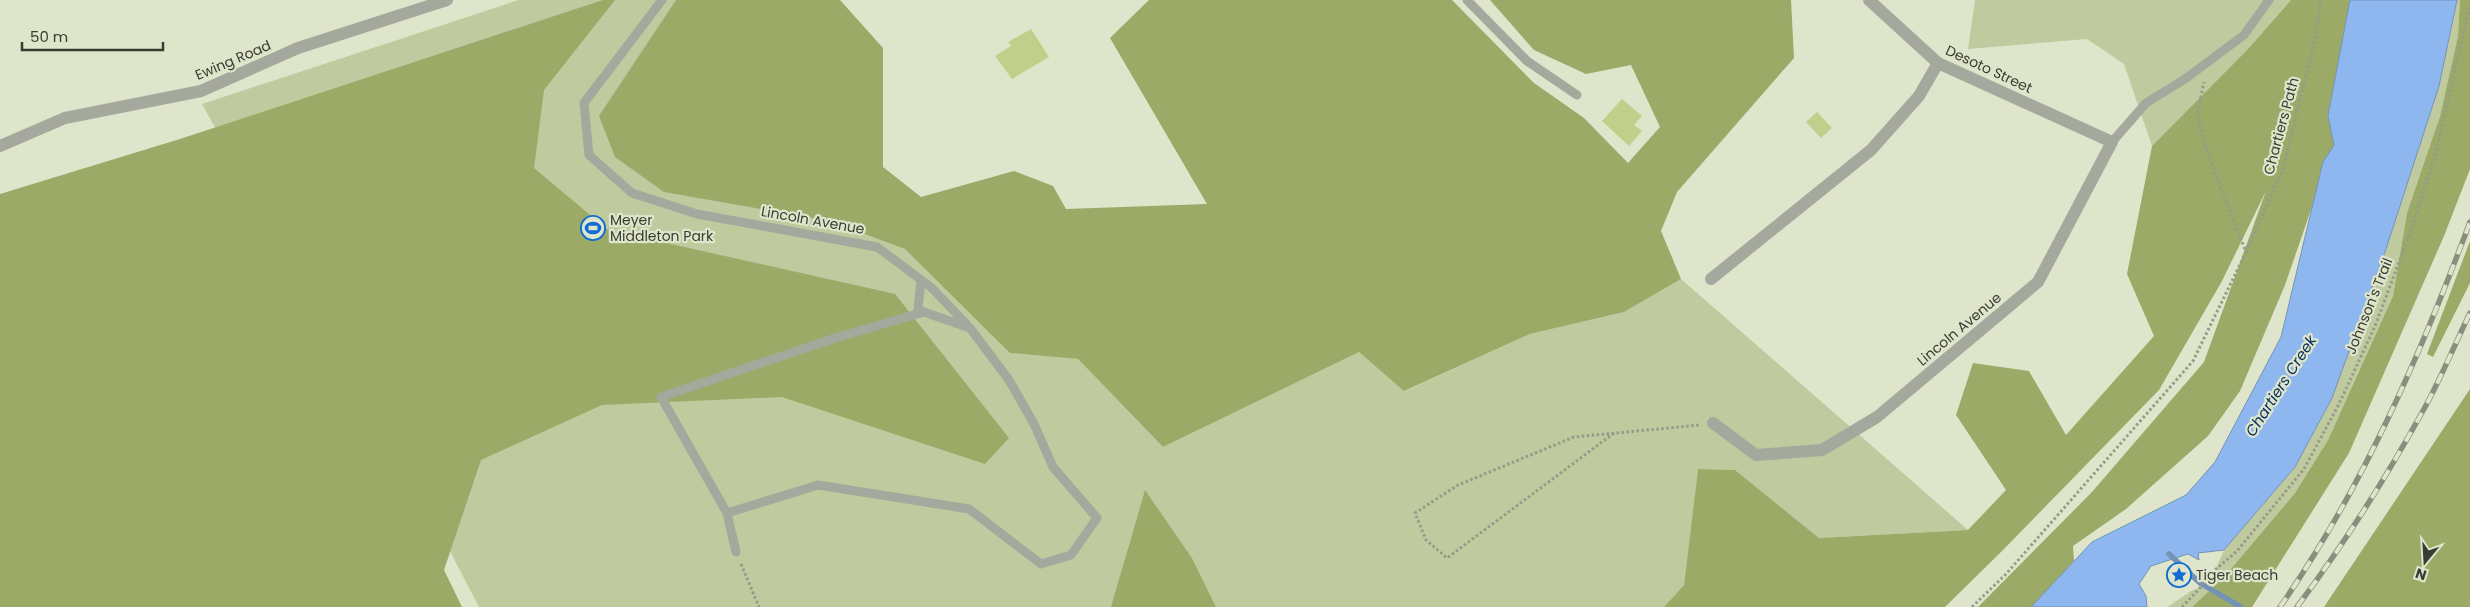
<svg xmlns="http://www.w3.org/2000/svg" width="2470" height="607" font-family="Poppins,sans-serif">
	<rect width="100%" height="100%" fill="#dee5cb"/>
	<g fill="#bfca9f">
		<polygon points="519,0 737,0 1010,353 1078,359 1163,447 1359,352 1405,391 1530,334 1624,312 1681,279 1968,530 1819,538 1735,470 1698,469 1684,585 1664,607 1216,607 1192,558 1145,491 1128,548 1136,607 479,607 438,528 202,104"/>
		<polygon points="1975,0 2291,0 2248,49 2152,146 2124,64 2087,39 1968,49"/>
		<polygon points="2457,0 2460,0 2458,36 2440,116 2407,213 2393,296 2328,440 2295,493 2225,576 2192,607 2167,607 2193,590 2209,584 2224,550 2295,467 2332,398 2386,249 2439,86"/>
	</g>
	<g fill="#9baa67">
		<polygon points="603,0 615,0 544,90 534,168 608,230 895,294 1009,438 985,464 782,397 602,405 481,460 444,570 462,607 0,607 0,194 180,139"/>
		<polygon points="676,0 840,0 883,48 883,167 921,197 1014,171 1053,186 1066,209 1207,204 1110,38 1149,0 1452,0 1534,83 1584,118 1628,163 1660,127 1631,65 1586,74 1534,50 1490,0 1791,0 1794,58 1677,192 1661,231 1681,279 1624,312 1530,334 1404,391 1359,352 1163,447 1078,359 1010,353 905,249 830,221 664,192 615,157 599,116"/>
		<polygon points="2291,0 2350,0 2328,116 2334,145 2323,162 2313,204 2285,285 2240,391 2208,436 2126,509 2073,546 2074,561 2031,607 1978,607 2092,492 2204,362 2266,191 2222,281 2159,390 2003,550 1945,607 1664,607 1684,585 1698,469 1735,470 1819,538 1968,530 2006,490 1956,415 1973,363 2029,371 2066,435 2154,336 2127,274 2152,146 2248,49"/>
		<polygon points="2460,0 2470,0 2470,169 2444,236 2349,453 2252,607 2192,607 2225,576 2295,493 2328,440 2393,296 2407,213 2440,116 2458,36"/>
		<polygon points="2470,241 2470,283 2433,357 2427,354"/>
		<polygon points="2470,389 2470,607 2324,607"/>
		<polygon points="1145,490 1192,558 1216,607 1111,607"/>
	</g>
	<polygon fill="#8eb7ef" stroke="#7492b6" points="2350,0 2457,0 2439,86 2386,249 2332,398 2295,467 2224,550 2198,553 2199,560 2188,554 2151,566 2139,584 2146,596 2147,607 2031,607 2092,542 2186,495 2215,462 2281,337 2323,162 2334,145 2328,116"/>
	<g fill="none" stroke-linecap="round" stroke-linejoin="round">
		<polyline stroke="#7492b6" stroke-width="5.5" points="2169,554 2200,583 2241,607"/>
	</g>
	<g fill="#c0d08b">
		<polygon points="1031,29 1049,57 1012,79 995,56 1011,46 1008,42"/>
		<polygon points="1622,99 1642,116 1634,125 1642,131 1629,146 1602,121"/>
		<polygon points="1817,112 1832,128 1821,138 1806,122"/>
	</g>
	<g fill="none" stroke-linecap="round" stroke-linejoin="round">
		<g stroke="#969b88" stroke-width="3" stroke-dasharray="2.5 2.5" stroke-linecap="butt">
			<polyline points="2246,252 2283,169 2315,39 2321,0"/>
			<polyline points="1614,433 1447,558 1426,540 1415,513 1458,485 1574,437 1700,425"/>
			<polyline points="741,564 759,607"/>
			<polyline points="1972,607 2006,574 2193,361 2246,252 2207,152 2197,115 2204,82"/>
			<polyline points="2182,607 2200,588 2208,576 2237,551 2304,469 2339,404 2375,326 2409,236 2435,156 2470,4"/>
		</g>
		<g stroke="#a5a89d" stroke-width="9">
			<polyline points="662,0 584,103 589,155 632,193 697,214 877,247 932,288 970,328 1009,380 1034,424 1053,467 1097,518 1071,555 1041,564 969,509 818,485 727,513"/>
			<polyline points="1467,0 1527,61 1577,95"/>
			<polyline points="2112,142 2146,103 2185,79 2244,35 2269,0"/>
			<polyline points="921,280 918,310 967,327"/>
			<polyline points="736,552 727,513 661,397 835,338 924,312"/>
		</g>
		<g stroke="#a5a89d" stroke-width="12">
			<polyline points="0,146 65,118 201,91 298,48 447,0"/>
			<polyline points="1711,279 1871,150 1919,96 1938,63"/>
			<polyline points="1713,423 1756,455 1822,450 1877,417 2038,282 2112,142 1938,63 1869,0"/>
		</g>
		<defs>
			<g id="rail">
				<path d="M2280,607c82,-118 140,-251 190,-385"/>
				<path d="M2297,607c47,-63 89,-129 127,-198 17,-31 31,-65 46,-96"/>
			</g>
		</defs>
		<use href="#rail" stroke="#8a8f7d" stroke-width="5.5"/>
		<use href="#rail" stroke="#dee5cb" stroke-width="4" stroke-dasharray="11" stroke-linecap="butt"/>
	</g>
	<defs>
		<symbol id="stadium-ring" viewBox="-11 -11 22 22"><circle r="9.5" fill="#dee5cb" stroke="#106cd5" stroke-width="1.5"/><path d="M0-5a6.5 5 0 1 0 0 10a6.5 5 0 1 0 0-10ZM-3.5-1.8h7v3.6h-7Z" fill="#106cd5"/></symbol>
		<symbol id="sight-ring" viewBox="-11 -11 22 22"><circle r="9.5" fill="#dee5cb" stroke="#106cd5" stroke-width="1.5"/><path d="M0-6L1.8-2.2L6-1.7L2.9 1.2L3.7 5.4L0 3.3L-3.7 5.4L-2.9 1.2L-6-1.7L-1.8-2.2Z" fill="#106cd5"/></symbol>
	</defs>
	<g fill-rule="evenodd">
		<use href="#stadium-ring" x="579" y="214" width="28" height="28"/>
		<use href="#sight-ring" x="2165" y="561" width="28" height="28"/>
	</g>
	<g text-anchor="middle" stroke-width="4.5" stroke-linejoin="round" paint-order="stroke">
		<g font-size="14" fill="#393c32" stroke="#dee5cb">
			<text transform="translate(233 60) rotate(-23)" y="5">Ewing Road</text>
			<text transform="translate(1989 69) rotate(25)" y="5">Desoto Street</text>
			<text transform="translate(2281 126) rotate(-75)" y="5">Chartiers Path</text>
			<text transform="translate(813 220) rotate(10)" y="5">Lincoln Avenue</text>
			<text transform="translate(2369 306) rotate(-68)" y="5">Johnson's Trail</text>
			<text transform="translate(1959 329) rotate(-40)" y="5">Lincoln Avenue</text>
		</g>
		<g font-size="14" fill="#393c32" stroke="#dee5cb" text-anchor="start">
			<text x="610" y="225">Meyer<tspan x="610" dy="16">Middleton Park</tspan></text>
			<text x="2196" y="580">Tiger Beach</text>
		</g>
		<g font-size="15" font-style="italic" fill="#062e5f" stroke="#dee5cb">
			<text transform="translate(2281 386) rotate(-57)" y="5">Chartiers Creek</text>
		</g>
	</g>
	<g transform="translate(2425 562) rotate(198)" stroke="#dee5cb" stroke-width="4" paint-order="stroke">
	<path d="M0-4L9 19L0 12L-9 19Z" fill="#393c32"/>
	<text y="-8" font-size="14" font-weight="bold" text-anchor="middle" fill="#393c32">N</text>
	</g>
	<path d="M22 42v8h141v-8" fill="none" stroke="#393c32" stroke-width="2.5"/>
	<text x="30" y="42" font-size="15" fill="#393c32" stroke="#dee5cb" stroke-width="4" paint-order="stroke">50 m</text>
</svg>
